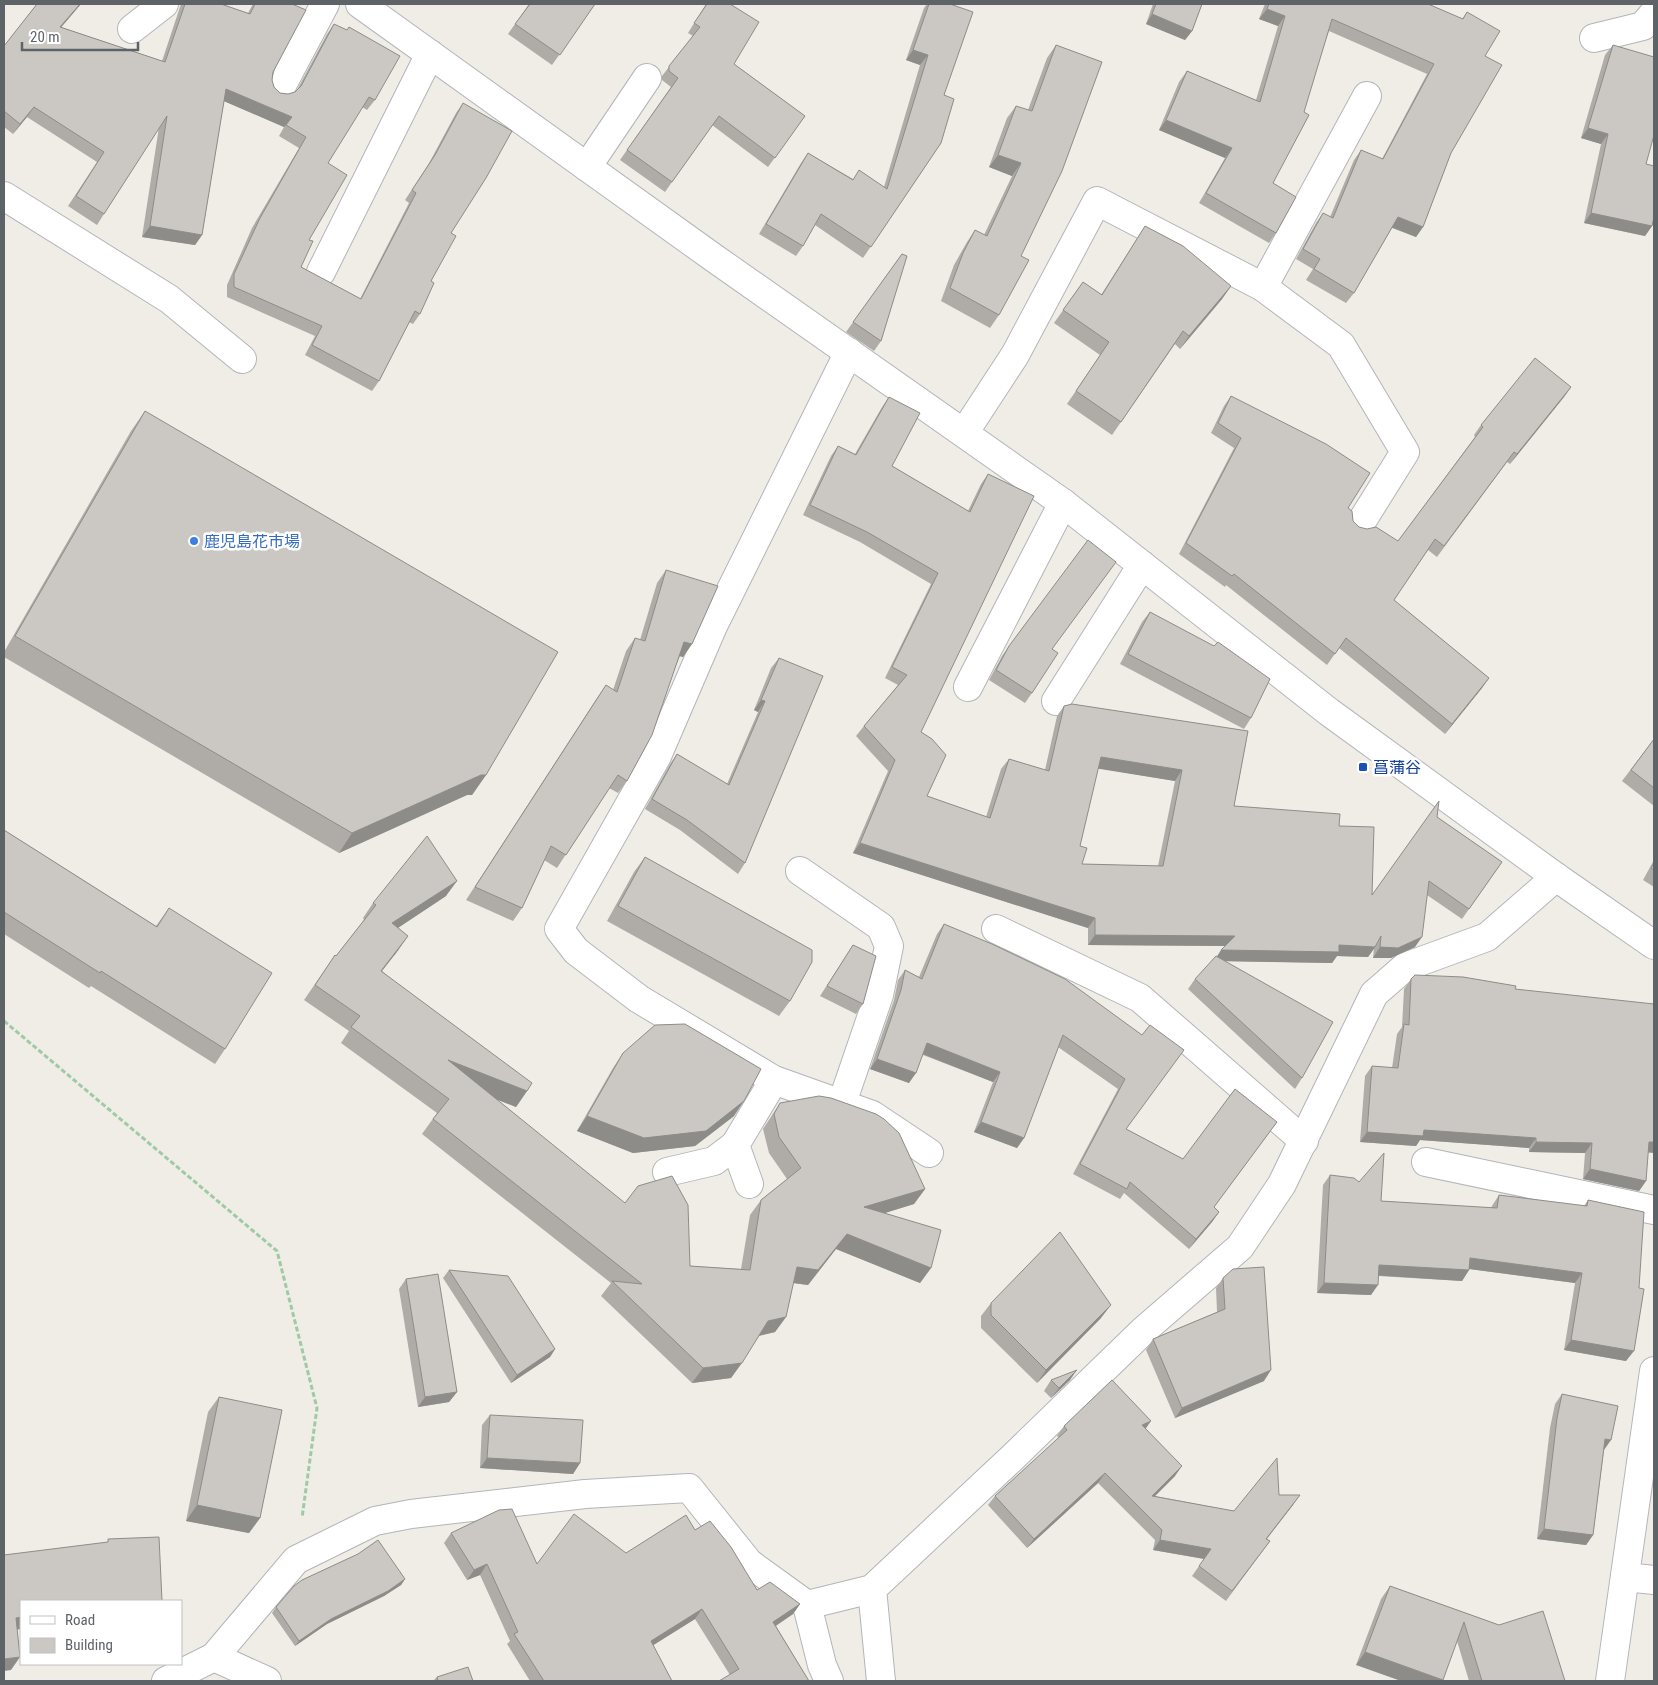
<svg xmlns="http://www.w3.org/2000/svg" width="1658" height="1685" font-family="'Roboto Condensed','Noto Sans JP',sans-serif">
	<rect width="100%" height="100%" fill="#f0ede7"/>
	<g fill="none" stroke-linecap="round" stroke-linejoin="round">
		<defs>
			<g id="street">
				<polyline points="132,29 164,4"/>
				<polyline points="1594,38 1643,26 1654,13"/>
				<polyline points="280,89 325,4"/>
				<polyline points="587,167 647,78"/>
				<polyline points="4,196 169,299 242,359"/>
				<polyline points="321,272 430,54"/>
				<polyline points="1263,287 1341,345 1405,452 1360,524"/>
				<polyline points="849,352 713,626 657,756 559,929 576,951 639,999 774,1080 872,1115 929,1153"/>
				<polyline points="964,433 1015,355 1097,201 1263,287 1367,96"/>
				<polyline points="968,687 1063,503"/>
				<polyline points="1056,701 1142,565"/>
				<polyline points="800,871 881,927 889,946 879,995 842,1103"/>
				<polyline points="996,929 1140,998 1304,1141"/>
				<polyline points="1426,1162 1654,1210"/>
				<polyline points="667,1172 714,1161 735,1145"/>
				<polyline points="749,1184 735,1145 774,1080"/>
				<polyline points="1625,1577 1654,1580"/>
				<polyline points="872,1589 881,1681"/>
				<polyline points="807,1605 822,1665 829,1681"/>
				<polyline points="214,1657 267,1681"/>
				<polyline points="166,1681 214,1657 296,1560 375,1521 411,1514 585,1494 689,1488 749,1563 807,1605 872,1589 1012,1458 1144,1330 1240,1247 1282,1184 1374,994 1405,967 1487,937 1556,877"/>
			</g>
			<g id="secondary">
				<polyline points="360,4 714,258 1063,503 1329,712 1556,877 1654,945"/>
				<polyline points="1610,1681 1654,1371"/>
			</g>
		</defs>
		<use href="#street" stroke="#b2b5b9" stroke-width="30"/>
		<use href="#secondary" stroke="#b3b7bb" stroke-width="30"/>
		<polyline stroke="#9fcaa6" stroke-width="3" stroke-dasharray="5 2.5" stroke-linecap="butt" points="4,1021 277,1251 317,1408 302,1518"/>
		<use href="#street" stroke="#fff" stroke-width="28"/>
		<use href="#secondary" stroke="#fff" stroke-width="28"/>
	</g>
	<g fill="#afaca8" fill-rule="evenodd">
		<polygon points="37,4 81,4 61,27 162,61 181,4 221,4 248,13 253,4 292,4 272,80 274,87 280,93 288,94 295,92 297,90 327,34 334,24 375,100 367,110 362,107 328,163 309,240 301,267 360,299 409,203 405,200 428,165 456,113 463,103 451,233 431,281 420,314 413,324 409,322 379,381 372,391 305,355 315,336 227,297 227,285 252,228 299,148 279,136 284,127 224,101 202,235 195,245 142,237 159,127 97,225 68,206 97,162 27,117 13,134 4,127 4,46"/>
		<polygon points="529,4 595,4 552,65 508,34"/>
		<polygon points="706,4 730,4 734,64 805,116 768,167 712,125 665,192 620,160 671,87 662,80 662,76 693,36 688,33"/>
		<polygon points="927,4 950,4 941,143 863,258 815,225 803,246 796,256 759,234 801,163 808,153 853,179 884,187 920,65 906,60 924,8"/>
		<polygon points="1153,4 1202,4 1192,31 1185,40 1146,24"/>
		<polygon points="1265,4 1428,4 1462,19 1467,12 1485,56 1451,153 1423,227 1416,237 1392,228 1354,293 1346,303 1306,280 1313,269 1296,259 1316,223 1323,213 1330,217 1354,160 1361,150 1382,159 1427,74 1329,31 1273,183 1276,233 1269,243 1199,203 1225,158 1159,130 1179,82 1187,71 1256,100 1278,26 1259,19"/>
		<polygon points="1056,45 1021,256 999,315 990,328 941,301 954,265 967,242 975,230 984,235 1012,176 989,167 1007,118 1016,106 1028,110 1047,58"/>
		<polygon points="1613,45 1646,164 1652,226 1645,236 1584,223 1601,144 1581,138 1605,55"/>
		<polygon points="1145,226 1231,286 1222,299 1180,349 1175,344 1112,435 1067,404 1100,355 1054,323 1083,282 1101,295"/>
		<polygon points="902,254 881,341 874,351 846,332"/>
		<polygon points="1571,387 1564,397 1510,464 1507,462 1437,557 1428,550 1394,600 1489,678 1482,688 1445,734 1339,648 1327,665 1226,585 1225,587 1179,554 1234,448 1211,433 1224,406 1231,396 1348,508 1353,521 1359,527 1398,541 1475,437 1474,435 1481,425"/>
		<path d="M889,397l3,69 76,45 13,-27 7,-10 -67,258 6,64 59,21 15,-48 8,-10 36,11 12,-54 7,-10 184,25 -14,75 105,20 33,69 65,-78 65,45 -40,57 -35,-24 -12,52 -24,11h-18l1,-9 -6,8 -31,-1 -5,7 -108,-2 78,117 -7,11 -107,-100 7,-10 22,-22 8,-11 -137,-1v-17l-235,-75 35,-82 -32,-35 8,-10 34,-41 -13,-7 46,-94 -71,-42 -57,-27 28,-59 7,-10 17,8 27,-47zM1098,768l77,13 -17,85 -76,-2 -2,-18z"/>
		<polygon points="145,411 486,775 472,795 467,795 339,853 4,657 4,652 131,431"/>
		<polygon points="666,570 692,644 683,657 680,656 627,781 618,793 609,788 557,868 544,860 522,908 513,921 466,900 597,698 606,685 613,690 626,651 635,638 640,640 657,583"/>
		<polygon points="1150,612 1251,718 1244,729 1120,664 1142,622"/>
		<polygon points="1009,646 1052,649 1032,693 1025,703 989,680 1002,656"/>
		<polygon points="779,658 745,863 738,874 680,830 645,809 670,764 677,754 727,784 758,712 754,710 771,668"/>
		<polygon points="1654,739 1654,806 1622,781"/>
		<polygon points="4,830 156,926 169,908 225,1049 215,1064 91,986 89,988 4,934"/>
		<polygon points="645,857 790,1001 779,1016 607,921 634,872"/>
		<polygon points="1654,860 1654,887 1643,880"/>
		<polygon points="446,896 398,928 408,936 382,971 527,1091 516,1107 496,1099 690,1266 741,1269 750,1215 761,1200 787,1179 769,1153 763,1129 780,1103 925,1189 914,1204 884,1213 931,1268 920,1283 836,1249 808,1285 793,1283 786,1317 775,1332 759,1336 731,1378 692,1383 601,1296 611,1283 422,1134 437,1113 341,1043 349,1031 304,1000 335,955 336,956 364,920 363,918 373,903"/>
		<polygon points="944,924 1142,1035 1126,1129 1183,1159 1277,1122 1214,1207 1219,1212 1212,1222 1189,1249 1124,1193 1120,1199 1073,1174 1118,1089 1058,1047 1024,1138 1017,1148 974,1132 993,1082 923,1055 909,1083 870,1069 894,1000 898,980 905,970 919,977 937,934"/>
		<polygon points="853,945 863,1004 856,1014 820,996"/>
		<polygon points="1411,979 1515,989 1648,1153 1646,1181 1639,1191 1583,1179 1585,1153 1529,1152 1529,1148 1420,1140 1416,1146 1360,1142 1365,1076 1372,1066 1392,1068 1397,1034 1402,1027 1404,989"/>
		<polygon points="623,1053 734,1116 695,1146 633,1153 577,1131 613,1068"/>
		<polygon points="1330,1175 1381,1201 1491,1208 1492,1206 1499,1195 1584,1206 1588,1200 1626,1361 1564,1350 1575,1283 1469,1269 1469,1270 1462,1281 1378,1276 1371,1295 1317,1293 1323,1185"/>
		<polygon points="449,1270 555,1349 550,1357 511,1383 443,1278"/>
		<polygon points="1223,1278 1264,1381 1175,1418 1146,1350 1153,1339 1217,1312 1216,1288"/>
		<polygon points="406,1279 457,1392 449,1402 418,1407 399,1289"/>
		<polygon points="991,1303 1101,1318 1037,1383 981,1328 981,1316"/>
		<polygon points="1051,1380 1070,1380 1051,1398 1044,1391"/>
		<polygon points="1562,1394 1604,1450 1593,1535 1586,1545 1537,1539 1550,1428 1555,1404"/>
		<polygon points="219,1397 260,1518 249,1533 186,1521 208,1412"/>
		<polygon points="490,1415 580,1463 573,1474 480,1468 482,1425"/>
		<polygon points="1064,1426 1146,1429 1175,1476 1155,1496 1234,1511 1279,1495 1293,1505 1267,1539 1270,1541 1226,1601 1192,1576 1204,1559 1153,1550 1155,1540 1098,1483 1027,1548 988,1505 995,1496 1059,1438 1057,1436"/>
		<polygon points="695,1530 757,1590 800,1604 793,1614 776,1626 809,1681 730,1675 695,1619 653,1645 672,1681 530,1681 507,1644 510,1641 480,1575 467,1580 444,1543 451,1533 537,1564 626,1553"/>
		<polygon points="405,1579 401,1585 384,1596 327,1624 295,1646 272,1613 276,1607"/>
		<polygon points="1390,1586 1499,1625 1565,1681 1469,1681 1457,1641 1356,1665 1381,1599"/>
		<polygon points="437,1677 473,1681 433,1681"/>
	</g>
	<g fill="#8e8c88">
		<polygon points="80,4 81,4 53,37 60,27"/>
		<polygon points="1267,9 1285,16 1278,26 1259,19"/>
		<polygon points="1152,14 1192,31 1185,40 1146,24"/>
		<polygon points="913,50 928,55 920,65 906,60"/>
		<polygon points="226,89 292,117 284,127 219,99"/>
		<polygon points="34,107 27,117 13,134 20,124"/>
		<polygon points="1166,120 1232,148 1225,158 1159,130"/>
		<polygon points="1588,128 1608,134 1601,144 1581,138"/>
		<polygon points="998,155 1021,163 1012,176 989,167"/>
		<polygon points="1591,213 1652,226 1645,236 1584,223"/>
		<polygon points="1398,217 1423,227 1416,237 1391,227"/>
		<polygon points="150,226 202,235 195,245 142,237"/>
		<polygon points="1231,286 1222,299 1180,349 1189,336"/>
		<polygon points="1571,387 1564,397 1510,464 1517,454"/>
		<polygon points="684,642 692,644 683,657 675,655"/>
		<polygon points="1489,678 1482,688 1445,734 1452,724"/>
		<polygon points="761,700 765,701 758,712 754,710"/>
		<polygon points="1101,757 1182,770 1175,781 1094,768"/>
		<polygon points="481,775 486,775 472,795 467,795 339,853 352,833"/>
		<polygon points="860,843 1095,918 1088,928 853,853"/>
		<polygon points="457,881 446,896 381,939 392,923"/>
		<polygon points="1095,935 1235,936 1228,946 1088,945"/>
		<polygon points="408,936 397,952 370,986 381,971"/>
		<polygon points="1422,937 1415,947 1391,958 1373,958 1380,947"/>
		<polygon points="1339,945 1375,947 1368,957 1337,956 1332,963 1214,961 1221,950"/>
		<polygon points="927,1043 1000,1072 993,1082 920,1053"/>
		<polygon points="877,1059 916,1073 909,1083 870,1069"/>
		<polygon points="448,1060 527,1091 516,1107 437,1076"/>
		<polygon points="744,1101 734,1116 695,1146 633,1153 577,1131 587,1116"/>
		<polygon points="981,1122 1024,1138 1017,1148 974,1132"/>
		<polygon points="1424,1130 1536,1138 1529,1148 1420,1140 1416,1146 1360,1142 1367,1132"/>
		<polygon points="1536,1142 1592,1143 1585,1153 1529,1152"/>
		<polygon points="1649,1142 1654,1142 1654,1153 1642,1152"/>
		<polygon points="1590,1169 1646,1181 1639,1191 1583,1179"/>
		<polygon points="925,1189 914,1204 853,1223 864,1207"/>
		<polygon points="1219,1212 1212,1222 1189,1249 1196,1239"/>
		<polygon points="847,1234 931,1268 920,1283 836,1249 808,1285 786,1282 797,1267"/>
		<polygon points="1470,1258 1582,1273 1575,1283 1462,1268"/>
		<polygon points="1379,1265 1469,1270 1462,1281 1371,1275"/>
		<polygon points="1324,1283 1378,1285 1371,1295 1317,1293"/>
		<polygon points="1111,1305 1101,1318 1037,1383 1046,1370"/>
		<polygon points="786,1317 775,1332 758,1336 768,1321"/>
		<polygon points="1571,1340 1634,1351 1626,1361 1564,1350"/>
		<polygon points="555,1349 550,1357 511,1383 517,1375"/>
		<polygon points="742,1363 731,1378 692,1383 703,1368"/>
		<polygon points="1077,1370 1070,1380 1051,1398 1059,1388"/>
		<polygon points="1271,1370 1264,1381 1175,1418 1182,1408"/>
		<polygon points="457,1392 449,1402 418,1407 425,1397"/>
		<polygon points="1151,1421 1144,1431 1142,1425"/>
		<polygon points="1605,1439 1611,1440 1604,1450 1598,1449"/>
		<polygon points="487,1458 580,1463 573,1474 480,1468"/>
		<polygon points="1182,1466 1175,1476 1145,1506 1152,1496"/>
		<polygon points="1105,1473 1098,1483 1027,1548 1034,1539"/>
		<polygon points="1300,1495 1293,1505 1259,1548 1266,1539"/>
		<polygon points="197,1505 260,1518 249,1533 186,1521"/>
		<polygon points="1544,1529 1593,1535 1586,1545 1537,1539"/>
		<polygon points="1160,1540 1211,1549 1205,1559 1153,1550"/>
		<polygon points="487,1564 480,1575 467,1580 474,1570"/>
		<polygon points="405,1579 401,1585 384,1596 327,1624 295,1646 299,1641 331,1619"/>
		<polygon points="800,1604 793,1614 766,1632 773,1622"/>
		<polygon points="702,1609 695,1619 644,1651 651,1641"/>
		<polygon points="21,1617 21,1629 7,1631 16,1618"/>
		<polygon points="1365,1652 1443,1680 1442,1681 1401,1681 1356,1665"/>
		<polygon points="20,1657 11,1670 4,1671 4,1659"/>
	</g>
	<g fill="#cbc8c3" stroke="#8e8c88" fill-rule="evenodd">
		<polygon points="37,4 80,4 60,27 165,62 185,4 221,4 250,14 255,4 292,4 306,10 273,72 272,80 274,87 280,93 288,94 295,92 301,86 334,24 347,30 349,27 400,56 375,100 369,97 328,163 347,175 309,240 313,241 301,267 361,299 416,193 412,190 435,155 463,103 512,131 486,178 451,233 456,236 431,281 434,283 420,314 415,311 379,381 312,345 322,326 234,287 234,274 260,218 306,137 286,125 292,117 226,89 202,235 150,226 167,116 104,214 76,196 104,152 34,107 20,124 4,111 4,46"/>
		<polygon points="530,4 595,4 560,55 515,24"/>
		<polygon points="707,4 730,4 759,22 734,64 805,116 775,158 719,116 672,182 627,150 678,78 669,71 669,66 700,27 694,23"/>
		<polygon points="929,4 950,4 973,12 944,95 954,99 941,143 871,247 821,214 803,246 766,224 808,153 853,180 859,170 887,189 928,55 913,50"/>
		<polygon points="1156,4 1202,4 1192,31 1152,14"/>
		<polygon points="1269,4 1428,4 1463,19 1467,12 1500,31 1485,56 1502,65 1451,153 1423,227 1398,217 1354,293 1314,269 1320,259 1303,249 1323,213 1333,218 1361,150 1383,159 1434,64 1332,19 1304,112 1309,115 1273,183 1296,197 1276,233 1206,193 1232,148 1166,120 1187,71 1260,102 1285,16 1267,9"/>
		<polygon points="1056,45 1102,62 1062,171 1021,256 1029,260 999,315 950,288 963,253 975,230 987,236 1021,163 998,155 1016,106 1032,111"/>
		<polygon points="1613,45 1654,57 1654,135 1646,164 1654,166 1654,217 1652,226 1591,213 1608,134 1588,128"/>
		<polygon points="1145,226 1183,246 1231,286 1189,336 1183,331 1121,422 1076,391 1109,342 1063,310 1083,282 1102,295"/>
		<polygon points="902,254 907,256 881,341 853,322"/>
		<polygon points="1535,358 1571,387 1517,454 1514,452 1444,546 1435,539 1394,600 1489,678 1452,724 1346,638 1335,654 1234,574 1232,576 1186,543 1241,438 1218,423 1231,396 1326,444 1370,473 1348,508 1352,511 1353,521 1359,527 1367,529 1376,527 1398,541 1483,427 1481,425"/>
		<path d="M889,397l31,16 -28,53 78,46 18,-38 46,22 -113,236 11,7 14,16 -19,41 63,22 19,-59 40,12 15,-65 8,-2 176,27 -14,75 106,8 -1,12 35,1 -2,68 67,-94 -2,16 65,45 -33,47 -40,-28 -7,56 -24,11 -18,-1 1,-11 -6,11 -36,-2v7l-118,-2 14,-14 -140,-1v-17l-235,-75 35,-83 -31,-34 43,-51 -15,-8 46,-94 -71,-41 -57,-27 28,-59 18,9zM1101,757l81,13 -19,96 -81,-2 5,-16 -7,-2z"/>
		<polygon points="145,411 558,652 486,775 481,775 352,833 15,636"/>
		<polygon points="1088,540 1116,562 1052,649 1058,653 1032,693 996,670 1009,646"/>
		<polygon points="666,570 718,586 692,644 684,642 652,735 627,781 618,775 566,855 551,846 522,908 475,887 606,685 617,692 635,638 645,641"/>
		<polygon points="1150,612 1214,646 1218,642 1270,679 1251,718 1128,654"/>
		<polygon points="779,658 823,676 745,863 687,820 652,799 677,754 729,785 765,701 761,700"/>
		<polygon points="1654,739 1654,788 1631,770"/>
		<polygon points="4,830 157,927 169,908 272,973 225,1049 101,971 100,973 4,912"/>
		<polygon points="427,836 457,881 392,923 408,936 381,971 532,1083 527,1091 448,1060 625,1203 638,1186 672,1176 688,1205 690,1266 750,1270 761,1200 801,1168 779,1137 774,1114 780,1103 819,1096 831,1098 876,1114 884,1119 899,1133 925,1189 864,1207 941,1230 931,1268 847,1234 818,1270 797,1267 786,1317 768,1321 742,1363 703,1368 612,1281 642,1284 433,1119 449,1099 351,1027 360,1016 315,985 335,955 336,956 376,905 373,903"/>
		<polygon points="645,857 812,950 812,962 790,1001 618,906"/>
		<polygon points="1654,863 1654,870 1651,868"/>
		<polygon points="944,924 992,944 1065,979 1142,1035 1150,1025 1184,1050 1126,1129 1183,1159 1235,1089 1277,1122 1214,1207 1219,1212 1196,1239 1130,1182 1127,1189 1080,1164 1125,1079 1063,1035 1024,1138 981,1122 1000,1072 927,1043 916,1073 877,1059 901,990 905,970 922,979"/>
		<polygon points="853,945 876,956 863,1004 827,986"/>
		<polygon points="1216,956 1333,1022 1302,1078 1195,979"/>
		<polygon points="1415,975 1463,977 1516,986 1515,989 1654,1004 1654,1142 1649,1142 1646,1181 1590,1169 1592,1143 1536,1142 1536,1138 1424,1130 1423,1136 1367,1132 1372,1066 1398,1068 1404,1024 1409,1025 1411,979"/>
		<polygon points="685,1024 761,1069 744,1101 706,1131 644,1138 587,1116 623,1053 655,1025"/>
		<polygon points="1384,1153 1381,1201 1497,1208 1499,1195 1587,1206 1588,1200 1644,1212 1639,1288 1644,1289 1634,1351 1571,1340 1582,1273 1470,1258 1469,1270 1379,1265 1378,1285 1324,1283 1330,1175 1354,1178 1359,1182"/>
		<polygon points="1060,1232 1111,1305 1046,1370 991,1315 991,1303"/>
		<polygon points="1264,1267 1271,1370 1182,1408 1153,1339 1225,1309 1223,1278 1233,1269"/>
		<polygon points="449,1270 508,1276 555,1349 517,1375"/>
		<polygon points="438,1274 457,1392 425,1397 406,1279"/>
		<polygon points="1077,1370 1059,1388 1051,1380"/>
		<polygon points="1112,1380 1151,1421 1142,1425 1182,1466 1152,1496 1234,1511 1277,1458 1279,1495 1300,1495 1266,1539 1270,1541 1232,1591 1199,1566 1211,1549 1160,1540 1162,1530 1105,1473 1034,1539 995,1496 1067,1430 1064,1426"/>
		<polygon points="1562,1394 1618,1406 1611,1440 1605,1439 1593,1535 1544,1529 1557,1418"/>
		<polygon points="219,1397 282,1410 260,1518 197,1505"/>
		<polygon points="490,1415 583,1420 580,1463 487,1458"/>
		<polygon points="512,1509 537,1564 574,1514 626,1553 686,1515 695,1530 710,1521 731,1547 757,1590 770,1582 800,1604 773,1622 809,1681 719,1681 739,1669 702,1609 651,1641 672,1681 544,1681 514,1634 518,1632 487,1564 474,1570 451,1533 499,1510"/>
		<polygon points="159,1537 162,1601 21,1601 21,1617 16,1618 20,1657 4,1659 4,1555 108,1542 108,1539"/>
		<polygon points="378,1540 405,1579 388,1591 331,1619 299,1641 276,1607 294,1586 302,1580 358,1554"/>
		<polygon points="1390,1586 1499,1625 1543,1611 1565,1681 1482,1681 1464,1622 1443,1680 1365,1652"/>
		<polygon points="468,1667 473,1681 438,1681 437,1677"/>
	</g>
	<circle fill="#3f7fe0" stroke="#fff" stroke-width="2" cx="194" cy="541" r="5"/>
	<rect fill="#1a4fb4" stroke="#fff" stroke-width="2" x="1358" y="762" width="10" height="10" rx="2.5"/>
	<g text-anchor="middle" stroke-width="5" stroke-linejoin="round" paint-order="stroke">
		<g font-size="16" fill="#366cbe" stroke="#fff" text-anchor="start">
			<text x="204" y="547">鹿児島花市場</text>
		</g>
		<g font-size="16" fill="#164399" stroke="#fff" text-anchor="start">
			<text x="1373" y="773">菖蒲谷</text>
		</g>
	</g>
	<rect width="1658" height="1685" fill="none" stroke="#5e6367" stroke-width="10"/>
	<rect x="20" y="1600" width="162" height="65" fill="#ffffff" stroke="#bfc1c2"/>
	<rect x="30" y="1616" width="25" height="8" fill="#ffffff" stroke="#bfc1c2"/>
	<text x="65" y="1625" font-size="15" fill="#5e6367">Road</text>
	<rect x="30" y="1638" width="25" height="15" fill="#cbc8c3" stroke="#bfc1c2"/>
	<text x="65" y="1650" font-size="15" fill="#5e6367">Building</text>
	<path d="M22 42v8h116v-8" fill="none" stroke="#5e6367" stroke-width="2.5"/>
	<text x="30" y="42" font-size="15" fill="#5e6367" stroke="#ffffff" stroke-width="4" paint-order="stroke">20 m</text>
</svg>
